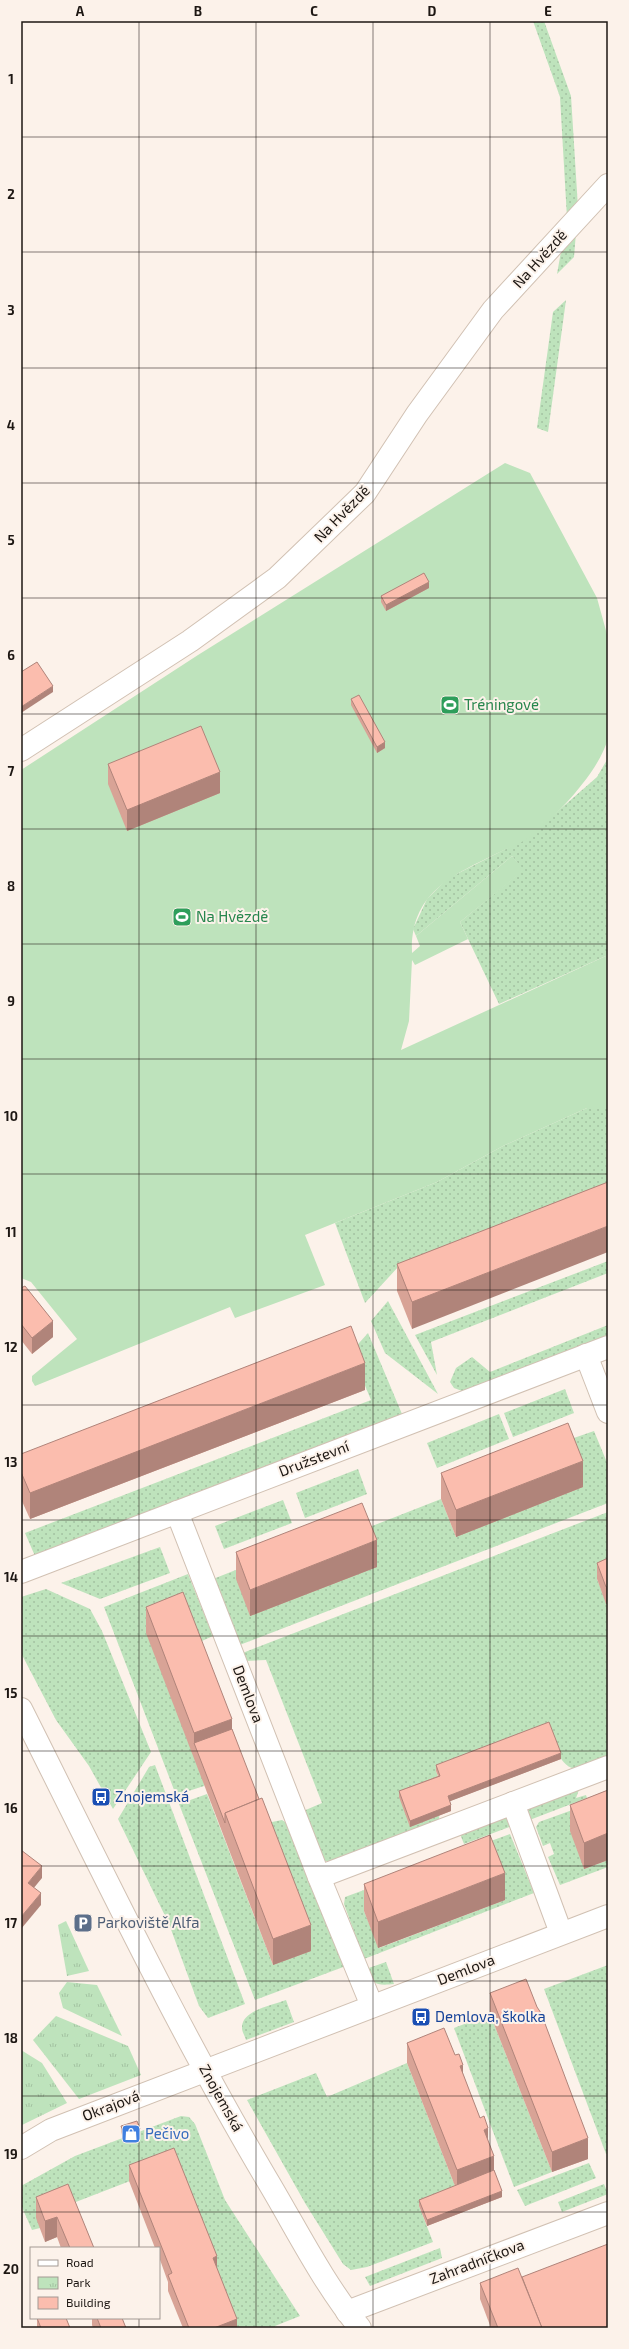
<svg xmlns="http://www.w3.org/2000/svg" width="629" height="2349" font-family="'Exo 2',sans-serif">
	<defs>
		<pattern id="grass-dots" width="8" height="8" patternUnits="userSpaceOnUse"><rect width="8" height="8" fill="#bee3bc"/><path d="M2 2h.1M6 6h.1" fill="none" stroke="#a3c2a1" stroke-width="1.8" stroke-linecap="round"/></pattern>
		<pattern id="park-tufts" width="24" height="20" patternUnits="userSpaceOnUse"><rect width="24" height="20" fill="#bee3bc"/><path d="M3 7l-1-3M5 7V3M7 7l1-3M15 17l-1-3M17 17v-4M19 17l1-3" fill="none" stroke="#a3c2a1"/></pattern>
	</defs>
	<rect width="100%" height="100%" fill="#fcf2ea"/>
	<g fill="url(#grass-dots)">
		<polygon points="533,21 544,21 571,96 578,208 574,257 557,274 567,218 560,97"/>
		<polygon points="566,300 548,432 537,428 553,312"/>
		<polygon points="608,758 608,955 499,1004 460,922 523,870 512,856 416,936 413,929 427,899 447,879 527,838 597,777"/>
		<polygon points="587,1108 608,1108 608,1183 399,1266 365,1303 335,1223 437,1182 503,1146"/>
		<polygon points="608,1261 608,1273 431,1342 437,1375 415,1335"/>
		<polygon points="388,1301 438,1394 385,1353 371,1321"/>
		<polygon points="608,1325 608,1335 462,1391 454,1388 450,1382 456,1368 472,1357 490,1372"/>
		<polygon points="368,1333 402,1414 35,1556 25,1533 371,1400 351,1352"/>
		<polygon points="565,1389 574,1413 513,1437 504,1413"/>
		<polygon points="499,1414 509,1439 437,1468 427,1443"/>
		<polygon points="594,1431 608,1465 608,1503 237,1646 213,1579 256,1562 362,1530 441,1499 456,1537 545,1448"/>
		<polygon points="358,1469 367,1494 305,1518 296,1493"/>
		<polygon points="283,1500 292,1523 224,1549 215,1526"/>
		<path d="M608,1512v63l-11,4 11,29v151c-8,3 -21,10 -30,10 -19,0 -24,-27 -29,-41l-113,43 4,11 -1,42 -99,38 -15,-1 -9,-10 -15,-39 21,-9 -56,-143 -22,1 -4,-7z"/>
		<polygon points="160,1547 170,1573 100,1599 61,1583"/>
		<polygon points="188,1574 213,1636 193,1645 204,1786 176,1795 104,1607"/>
		<polygon points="46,1589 90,1609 102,1631 151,1752 113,1809 89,1766 56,1720 21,1653 21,1597"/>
		<polygon points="155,1765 245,2004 208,2018 199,2006 169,1924 118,1819 149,1767"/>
		<polygon points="581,1784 576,1798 586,1795 587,1798 527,1821 527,1809"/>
		<polygon points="207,1794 273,1965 262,1824 282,1820 290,1825 346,1966 255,2000 179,1804"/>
		<polygon points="589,1804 584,1869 608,1860 608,1867 560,1885 548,1857 554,1854 550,1843 543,1846 536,1827 539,1822"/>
		<polygon points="506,1815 515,1825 464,1844 460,1834"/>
		<polygon points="510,1834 534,1893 364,1959 344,1904 345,1897 383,1883 364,1911 379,1948 505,1900 458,1853"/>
		<path d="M386,1962l8,22c-17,2 -22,0 -31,-14z"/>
		<polygon points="608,1965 608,2153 606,2154 544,1989"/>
		<path d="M286,2000l8,22 -48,18c-1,-4 -4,-8 -4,-12 -1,-18 32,-23 44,-28z"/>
		<polygon points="490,2014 552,2172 514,2187 454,2028"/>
		<polygon points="407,2063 457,2191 419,2206 433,2242 367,2267 351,2270 343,2264 305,2203 247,2100 316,2073 327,2097"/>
		<polygon points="181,2116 189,2117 195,2124 225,2200 300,2316 275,2326 275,2328 234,2328 174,2164 68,2205 40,2228 32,2230 21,2205 21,2186 75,2156"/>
		<polygon points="589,2163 596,2178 525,2206 517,2190"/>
		<polygon points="604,2184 608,2194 562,2212 558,2202"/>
		<polygon points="440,2248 442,2258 370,2286 365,2277"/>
	</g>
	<g fill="url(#park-tufts)">
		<polygon points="66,1921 89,1971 67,1976 58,1925"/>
		<polygon points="67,1982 97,1985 122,2036 63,2008 59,1993"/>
		<polygon points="56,2016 128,2046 141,2075 79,2099 33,2040"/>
		<polygon points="21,2050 42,2063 67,2103 22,2125"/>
	</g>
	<path fill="#bee3bc" d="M505,463l25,10 67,125 11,40v100c-8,33 -53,80 -80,100 -7,5 -17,9 -24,12 -48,24 -94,40 -92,103l8,-7 -4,-10 96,-80 12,14 -64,52 8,17 -53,26 -3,-5 -3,61 -8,29 207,-95v153h-21l-84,38 -66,36 -132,53 20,50 -90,33 -5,-11 -195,79 -3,-5v-5l45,-37 -46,-57 -10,-4v-508l177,-115z"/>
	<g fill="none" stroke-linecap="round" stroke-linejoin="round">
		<defs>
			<g id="minor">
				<polyline points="21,750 190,641 277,578 365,493 417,414 493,310 608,185"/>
				<polyline points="586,1355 608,1412"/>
				<polyline points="177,1512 319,1877 372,2006"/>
				<polyline points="21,1572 608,1347"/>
				<path d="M21,1709c79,157 155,317 245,469 30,50 57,105 94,150"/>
				<polyline points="513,1803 561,1933"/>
				<polyline points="319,1877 608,1767"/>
				<polyline points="21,2148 51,2130 608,1916"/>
				<polyline points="347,2312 608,2213"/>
			</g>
		</defs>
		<use href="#minor" stroke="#d1c1b3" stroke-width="24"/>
		<use href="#minor" stroke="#fff" stroke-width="22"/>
	</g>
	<g fill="#d8a396">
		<polygon points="429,588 386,611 381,602 381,596"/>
		<polygon points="351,699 385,748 377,753 351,705"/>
		<polygon points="108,764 220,793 127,831 108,784"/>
		<polygon points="608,1182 412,1329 397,1291 397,1264"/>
		<polygon points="21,1288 53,1337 32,1354 21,1340"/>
		<polygon points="365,1390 30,1519 21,1499 21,1454"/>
		<polygon points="441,1473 583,1487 456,1537 441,1499"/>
		<polygon points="236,1552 377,1567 250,1616 236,1579"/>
		<polygon points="608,1558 608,1603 606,1604 597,1579 597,1563"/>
		<polygon points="146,1607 232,1729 311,1951 273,1965 146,1633"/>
		<polygon points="561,1759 450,1801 451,1811 410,1827 399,1797 399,1791 438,1776 436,1771 436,1765"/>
		<polygon points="608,1790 608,1860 584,1869 570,1831 570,1805"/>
		<polygon points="364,1884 505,1900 378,1948 364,1911"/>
		<polygon points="490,1993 588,2159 552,2172 490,2014"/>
		<polygon points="407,2043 463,2075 488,2140 494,2170 502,2197 427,2226 419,2206 419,2200 455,2186 407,2063"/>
		<polygon points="121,2126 140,2135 124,2141 121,2132"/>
		<polygon points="129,2165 237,2328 183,2328 168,2291 168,2282 159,2257 159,2248 155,2248 129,2181"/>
		<polygon points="36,2197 94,2248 61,2248 57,2237 45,2242 36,2218"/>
		<polygon points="522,2277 608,2328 491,2328 480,2299 480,2283"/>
		<polygon points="37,2318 66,2318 70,2328 37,2328"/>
		<polygon points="92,2318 122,2318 126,2328 93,2328 92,2325"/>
	</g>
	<g fill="#b0847a">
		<polygon points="429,582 429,588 386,611 386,605"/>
		<polygon points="53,686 53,692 21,713 21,707"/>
		<polygon points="385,742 385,748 377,753 377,747"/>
		<polygon points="220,772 220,793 127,831 127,810"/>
		<polygon points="608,1226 608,1252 412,1329 412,1302"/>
		<polygon points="53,1321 53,1337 32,1354 32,1338"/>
		<polygon points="365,1363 365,1390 30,1519 30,1493"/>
		<polygon points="583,1461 583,1487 456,1537 456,1510"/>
		<polygon points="377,1540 377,1567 250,1616 250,1590"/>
		<polygon points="608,1586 608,1603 606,1604 606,1587"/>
		<polygon points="232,1719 232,1745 194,1743 194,1733"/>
		<polygon points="561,1753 561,1759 448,1802 448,1796"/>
		<polygon points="451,1805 451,1811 410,1827 410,1821"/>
		<polygon points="608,1833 608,1860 584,1869 584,1843"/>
		<polygon points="42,1866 42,1878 28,1895 28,1883"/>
		<polygon points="505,1873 505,1900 378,1948 378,1922"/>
		<polygon points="41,1893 41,1905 21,1929 21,1917"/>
		<polygon points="311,1925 311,1951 273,1965 273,1939"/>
		<polygon points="463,2065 463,2086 460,2066"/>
		<polygon points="488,2128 488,2149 484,2130"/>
		<polygon points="140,2129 140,2135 124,2141 124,2135"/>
		<polygon points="588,2138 588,2159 552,2172 552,2152"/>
		<polygon points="494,2156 494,2176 457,2191 457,2170"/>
		<polygon points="502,2191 502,2197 427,2226 427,2220"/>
		<polygon points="57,2217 57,2237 45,2242 45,2221"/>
		<polygon points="217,2256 217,2273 213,2258"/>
		<polygon points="237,2319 237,2328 214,2328"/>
	</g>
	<g fill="#fbbdae" stroke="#b0847a">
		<polygon points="424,573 429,582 386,605 381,596"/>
		<polygon points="37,662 53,686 21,707 21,672"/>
		<polygon points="359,695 385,742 377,747 351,699"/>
		<polygon points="201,726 220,772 127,810 108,764"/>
		<polygon points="608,1182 608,1226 412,1302 397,1264"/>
		<polygon points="25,1286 53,1321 32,1338 21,1324 21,1288"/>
		<polygon points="351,1326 365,1363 30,1493 21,1472 21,1454"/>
		<polygon points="568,1423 583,1461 456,1510 441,1473"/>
		<polygon points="362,1503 377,1540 250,1590 236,1552"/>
		<polygon points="608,1558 608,1586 606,1587 597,1563"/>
		<polygon points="183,1592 232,1719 194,1733 146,1607"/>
		<polygon points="549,1722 561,1753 448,1796 451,1805 410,1821 399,1791 440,1776 436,1765"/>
		<polygon points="232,1729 259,1799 225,1813 225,1823 194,1743"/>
		<polygon points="608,1790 608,1833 584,1843 570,1805"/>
		<polygon points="262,1798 311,1925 273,1939 225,1813"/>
		<polygon points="490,1835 505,1873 378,1922 364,1884"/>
		<polygon points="21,1850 42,1866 28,1883 41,1893 21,1917"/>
		<polygon points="526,1979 537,2007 541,2013 588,2138 552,2152 490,1993"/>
		<polygon points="444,2028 455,2055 459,2054 463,2065 460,2066 480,2118 484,2116 488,2128 484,2130 494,2156 457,2170 407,2043"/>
		<polygon points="137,2121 140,2129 124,2135 121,2126"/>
		<polygon points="174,2148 217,2256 213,2258 237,2319 214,2328 189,2328 168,2275 172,2273 129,2165"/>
		<polygon points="494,2170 502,2191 427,2220 419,2200"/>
		<polygon points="68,2184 94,2248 70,2248 57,2217 45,2221 36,2197"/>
		<polygon points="608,2244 608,2328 542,2328 522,2277"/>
		<polygon points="518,2268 542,2328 498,2328 480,2283"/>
		<polygon points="37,2318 66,2318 70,2328 41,2328"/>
		<polygon points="97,2318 122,2318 126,2328 101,2328"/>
	</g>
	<path fill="none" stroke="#1d1713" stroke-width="1" stroke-opacity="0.55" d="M139,21v2227M256,21v2307M373,21v2307M490,21v2307M21,137h587M21,252h587M21,368h587M21,483h587M21,598h587M21,714h587M21,829h587M21,944h587M21,1059h587M21,1174h587M21,1290h587M21,1405h587M21,1520h587M21,1636h587M21,1751h587M21,1866h587M21,1981h587M21,2096h587M21,2212h587M139,2318v10"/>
	<defs>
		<symbol id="stadium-square" viewBox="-11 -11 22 22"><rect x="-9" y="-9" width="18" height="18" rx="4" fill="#2e9e5b" stroke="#fcf2ea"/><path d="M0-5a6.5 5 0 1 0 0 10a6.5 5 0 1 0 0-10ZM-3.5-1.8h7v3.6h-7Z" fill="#fff"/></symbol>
		<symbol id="bus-square" viewBox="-11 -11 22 22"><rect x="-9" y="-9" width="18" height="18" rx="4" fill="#1a4fb4" stroke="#fcf2ea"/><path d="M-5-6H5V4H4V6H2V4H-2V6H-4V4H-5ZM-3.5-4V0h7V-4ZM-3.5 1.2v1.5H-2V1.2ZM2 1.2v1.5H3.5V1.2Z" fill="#fff"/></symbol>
		<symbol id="parking-square" viewBox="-11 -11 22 22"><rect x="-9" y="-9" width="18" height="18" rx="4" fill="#5c6f8a" stroke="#fcf2ea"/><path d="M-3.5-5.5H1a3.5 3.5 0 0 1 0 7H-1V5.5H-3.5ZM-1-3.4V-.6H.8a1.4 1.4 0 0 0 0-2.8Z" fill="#fff"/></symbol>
		<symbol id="shop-square" viewBox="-11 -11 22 22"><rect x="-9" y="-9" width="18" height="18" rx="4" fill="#3f7fe0" stroke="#fcf2ea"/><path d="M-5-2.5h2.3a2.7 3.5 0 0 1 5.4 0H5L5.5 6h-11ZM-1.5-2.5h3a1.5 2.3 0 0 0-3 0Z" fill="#fff"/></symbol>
	</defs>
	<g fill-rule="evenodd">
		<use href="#stadium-square" x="439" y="694" width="22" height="22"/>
		<use href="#stadium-square" x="171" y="906" width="22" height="22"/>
		<use href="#bus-square" x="90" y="1786" width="22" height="22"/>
		<use href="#parking-square" x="72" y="1912" width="22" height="22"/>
		<use href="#bus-square" x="410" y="2006" width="22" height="22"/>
		<use href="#shop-square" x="120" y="2123" width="22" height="22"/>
	</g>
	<g text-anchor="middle" stroke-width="4" stroke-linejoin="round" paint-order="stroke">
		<g font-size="15" fill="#1d1713" stroke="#fcf2ea">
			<text transform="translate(540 259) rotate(-48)" y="5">Na Hvězdě</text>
			<text transform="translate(342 514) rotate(-46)" y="5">Na Hvězdě</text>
			<text transform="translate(314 1459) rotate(-21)" y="5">Družstevní</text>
			<text transform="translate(248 1694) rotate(69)" y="5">Demlova</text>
			<text transform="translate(466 1970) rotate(-21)" y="5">Demlova</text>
			<text transform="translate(221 2098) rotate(61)" y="5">Znojemská</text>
			<text transform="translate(111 2106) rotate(-21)" y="5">Okrajová</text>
			<text transform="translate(477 2262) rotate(-21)" y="5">Zahradníčkova</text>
		</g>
		<g font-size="15" fill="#27864d" stroke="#fcf2ea" text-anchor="start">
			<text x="464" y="710">Tréningové</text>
			<text x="196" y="922">Na Hvězdě</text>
		</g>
		<g font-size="15" fill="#164399" stroke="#fcf2ea" text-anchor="start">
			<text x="115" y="1802">Znojemská</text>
			<text x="435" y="2022">Demlova, školka</text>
		</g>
		<g font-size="15" fill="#4e5e75" stroke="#fcf2ea" text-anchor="start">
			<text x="97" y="1928">Parkoviště Alfa</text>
		</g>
		<g font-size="15" fill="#366cbe" stroke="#fcf2ea" text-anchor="start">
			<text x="145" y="2139">Pečivo</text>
		</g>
	</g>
	<rect width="629" height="2349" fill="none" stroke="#fcf2ea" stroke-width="44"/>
	<rect x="30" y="2247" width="130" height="72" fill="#fcf2ea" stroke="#a39a94"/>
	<rect x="38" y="2260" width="20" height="6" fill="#ffffff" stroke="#a39a94"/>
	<text x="66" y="2267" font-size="12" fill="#1d1713">Road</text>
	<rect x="38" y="2277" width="20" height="12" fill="url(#park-tufts)" stroke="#a39a94"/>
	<text x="66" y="2287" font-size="12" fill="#1d1713">Park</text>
	<rect x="38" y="2297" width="20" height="12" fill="#fbbdae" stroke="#a39a94"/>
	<text x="66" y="2307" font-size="12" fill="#1d1713">Building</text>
	<rect x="22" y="22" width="585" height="2305" fill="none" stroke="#1d1713" stroke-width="1.5"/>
	<g font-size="13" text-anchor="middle" font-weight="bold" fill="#1d1713">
		<text x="80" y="16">A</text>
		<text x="198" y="16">B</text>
		<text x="314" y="16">C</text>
		<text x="432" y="16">D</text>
		<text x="548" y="16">E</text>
		<text x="11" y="84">1</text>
		<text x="11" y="199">2</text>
		<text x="11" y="315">3</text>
		<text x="11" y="430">4</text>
		<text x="11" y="545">5</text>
		<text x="11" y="660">6</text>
		<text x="11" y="776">7</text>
		<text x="11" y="891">8</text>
		<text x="11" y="1006">9</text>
		<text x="11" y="1121">10</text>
		<text x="11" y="1237">11</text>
		<text x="11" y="1352">12</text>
		<text x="11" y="1467">13</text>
		<text x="11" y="1582">14</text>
		<text x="11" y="1698">15</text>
		<text x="11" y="1813">16</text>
		<text x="11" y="1928">17</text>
		<text x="11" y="2043">18</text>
		<text x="11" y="2159">19</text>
		<text x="11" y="2274">20</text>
	</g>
</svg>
